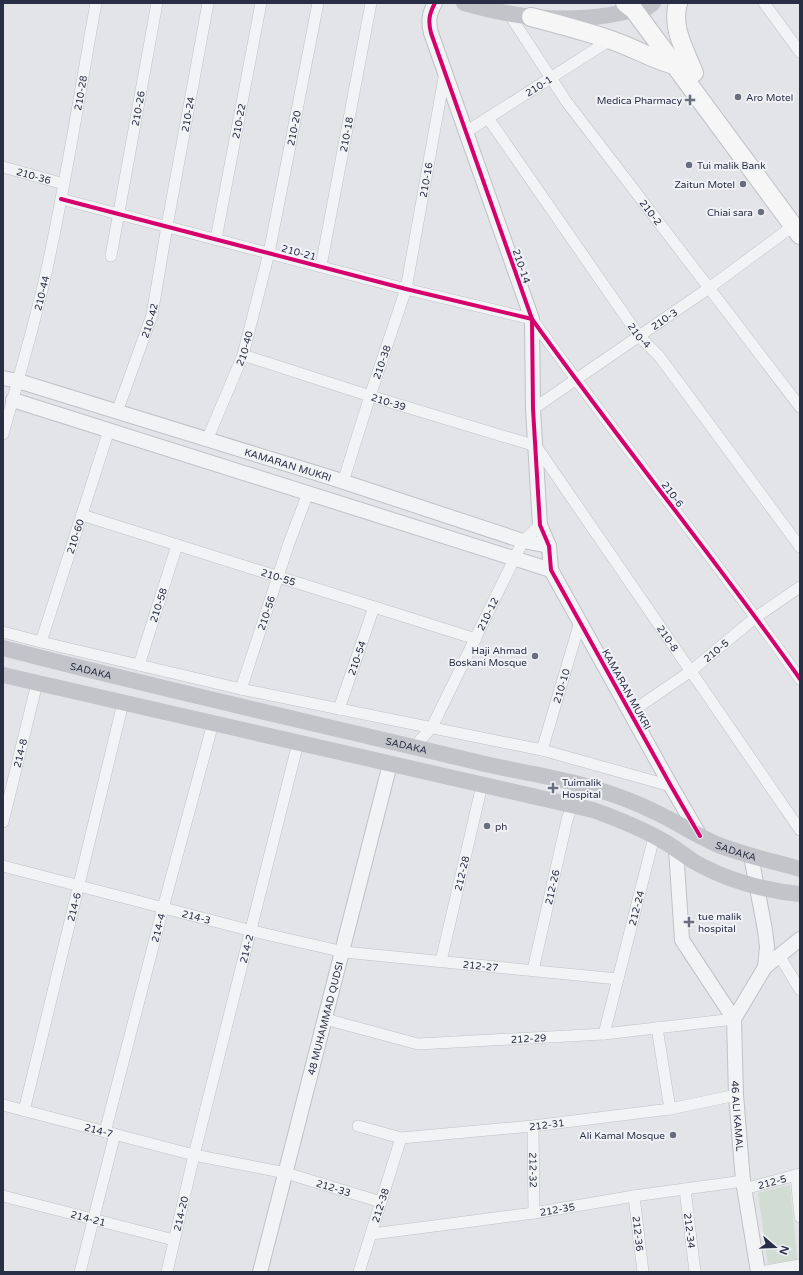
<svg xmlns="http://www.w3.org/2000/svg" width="803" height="1275" font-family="'Varela Round',sans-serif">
	<rect width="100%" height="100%" fill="#e2e4e8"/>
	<polygon fill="#d1dcd3" points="790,1185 797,1260 768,1264 758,1193"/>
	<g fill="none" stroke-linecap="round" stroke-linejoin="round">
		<defs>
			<g id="minor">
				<polyline points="764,3 800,52"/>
				<path id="s1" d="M509,14l57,87 234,306"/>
				<path id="s2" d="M488,118l151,218 20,20 141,191"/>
				<path id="s3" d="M466,132l144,-92"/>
				<path id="s4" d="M3,167l61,17"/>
				<path d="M61,199l345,90 126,30c87,122 182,238 268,360"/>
				<path id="s5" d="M216,239l45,-236"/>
				<path id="s6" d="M111,256l46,-253"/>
				<path id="s7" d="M321,266l50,-263"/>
				<path id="s8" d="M243,355l127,41 166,50 264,384"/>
				<path id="s9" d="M533,409l176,-121 84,-62"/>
				<path id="s10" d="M117,412l35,-97 15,-89 41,-223"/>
				<path id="s11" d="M3,434c14,-50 29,-101 41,-152 21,-92 35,-186 52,-279"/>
				<path id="s12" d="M207,440l36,-85 26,-102 49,-250"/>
				<path id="s13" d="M343,482l27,-86 36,-107 39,-217"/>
				<path id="s14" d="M82,515l394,124"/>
				<polyline points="3,632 41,642 241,689 542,750 671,786"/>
				<path id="s15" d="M41,642l68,-212"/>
				<path id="s16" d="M139,665l38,-120"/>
				<path id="s17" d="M241,689l48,-146 19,-50"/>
				<path id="s18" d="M339,709l35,-102"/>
				<path id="s19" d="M631,712l60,-41 65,-54 44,-30"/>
				<path id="s20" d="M414,747l18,-20 91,-186 17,-16"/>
				<path id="s21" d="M542,750l38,-128"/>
				<path id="s22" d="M3,822l34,-139"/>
				<path id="s23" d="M3,866l249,65 92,21 274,27"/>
				<polyline points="779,955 800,990"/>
				<path id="s24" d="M441,961l41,-176"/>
				<path id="s25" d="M533,970l34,-150 5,-15"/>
				<path id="s26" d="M325,1019l93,25 186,-10 130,-15"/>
				<polyline points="657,1028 670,1109"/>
				<path id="s27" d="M604,1034l50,-197"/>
				<path id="s28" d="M3,1105l191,50 92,18 95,29"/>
				<path id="s29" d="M24,1111l99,-408"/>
				<path id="s30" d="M358,1126l43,12 132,-12 137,-17 66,-14"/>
				<path id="s31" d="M533,1126l1,87"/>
				<path id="s32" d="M105,1132l58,-224 50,-185"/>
				<polyline points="796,1175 800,1217"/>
				<path id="s33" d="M685,1189l10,83"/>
				<path id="s34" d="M744,1189l56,-15"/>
				<path id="s35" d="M3,1196l171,44"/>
				<path id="s36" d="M634,1196l9,76"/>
				<path id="s37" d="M372,1234l162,-21 100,-17 109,-15"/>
				<polyline points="80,1272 115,1134"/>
				<path id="s38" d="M167,1272l27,-117 104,-412"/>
				<path id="s39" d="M359,1272l42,-134"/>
				<polyline points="760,1272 800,1265"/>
			</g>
			<g id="tertiary">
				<path d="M435,3c-6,11 -7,18 -4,30l101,286 1,90 7,116 9,21 2,24 120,216 29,50"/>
				<path id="s40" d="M3,378l15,3 311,96 194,64 26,5"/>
				<polyline points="13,400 551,570"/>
				<polyline points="676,849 682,940 734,1019"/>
				<path id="s41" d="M751,856l14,74 2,17 -2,20 -31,52 2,76 7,86 15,91"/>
				<polyline points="765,967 800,939"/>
				<path id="s42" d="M260,1272l130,-508"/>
			</g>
			<g id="primary">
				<polyline points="625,3 634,10 800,235"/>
				<path d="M678,3c-7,25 7,47 16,70"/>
				<path d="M531,17c27,7 54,14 80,23 21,7 41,19 63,25"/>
			</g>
		</defs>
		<use href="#minor" stroke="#bfc1c6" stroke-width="12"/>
		<use href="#tertiary" stroke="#bfc1c6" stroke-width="16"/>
		<use href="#primary" stroke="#bfc1c6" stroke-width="20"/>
		<use href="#minor" stroke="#f2f3f5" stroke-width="11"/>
		<use href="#tertiary" stroke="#f2f3f5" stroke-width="14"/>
		<g stroke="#c3c4ca" stroke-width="16">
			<path d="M464,3c52,15 108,21 161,9 5,-1 15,-1 18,-2 4,-2 7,-5 10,-7"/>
			<path id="s43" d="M3,648c157,41 316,76 474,114 32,8 66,13 98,21 26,7 54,16 78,28 22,10 41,23 63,33 27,11 56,17 84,25"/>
			<path d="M3,675l590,135c25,9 50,19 72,32 10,6 19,13 28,19 30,18 72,30 107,33"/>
		</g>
		<use href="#primary" stroke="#f6f6f7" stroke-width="18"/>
		<defs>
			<g id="cycleway">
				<path d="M435,3c-6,11 -7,18 -4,30l101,286 1,90 7,116 9,21 2,24 120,216 29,50"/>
				<path d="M61,199l345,90 126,30c87,122 182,238 268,360"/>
			</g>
		</defs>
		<use href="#cycleway" stroke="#f0f2f8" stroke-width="6"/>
		<use href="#cycleway" stroke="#d6006c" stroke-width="4"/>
	</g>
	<g fill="#696e7d" stroke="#f0f2f8" stroke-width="1.5">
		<circle cx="738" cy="97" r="4"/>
		<path d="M688 94h4v4h4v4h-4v4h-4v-4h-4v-4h4z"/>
		<circle cx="689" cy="165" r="4"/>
		<circle cx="743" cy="184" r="4"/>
		<circle cx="761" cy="212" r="4"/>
		<circle cx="535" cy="656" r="4"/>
		<path d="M551 782h4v4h4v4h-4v4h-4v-4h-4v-4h4z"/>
		<circle cx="487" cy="826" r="4"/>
		<path d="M687 916h4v4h4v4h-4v4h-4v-4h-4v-4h4z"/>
		<circle cx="673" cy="1135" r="4"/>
	</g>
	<g text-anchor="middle" stroke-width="4" stroke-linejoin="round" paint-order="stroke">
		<g font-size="10" fill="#282e43" stroke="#f0f2f8">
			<text dy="4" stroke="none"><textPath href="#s3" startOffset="86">210-1</textPath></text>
			<text dy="4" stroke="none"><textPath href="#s11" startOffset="350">210-28</textPath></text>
			<text dy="4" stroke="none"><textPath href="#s6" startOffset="150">210-26</textPath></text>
			<text dy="4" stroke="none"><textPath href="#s10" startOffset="307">210-24</textPath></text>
			<text dy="4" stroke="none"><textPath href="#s5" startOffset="120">210-22</textPath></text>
			<text dy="4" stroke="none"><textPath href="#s12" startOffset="325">210-20</textPath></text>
			<text dy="4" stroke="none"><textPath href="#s7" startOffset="134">210-18</textPath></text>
			<text dy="4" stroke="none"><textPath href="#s4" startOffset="32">210-36</textPath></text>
			<text dy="4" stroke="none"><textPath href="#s13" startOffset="314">210-16</textPath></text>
			<text dy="4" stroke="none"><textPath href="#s1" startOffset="244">210-2</textPath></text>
			<text transform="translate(299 252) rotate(15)" y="4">210-21</text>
			<text transform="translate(522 266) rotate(71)" y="4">210-14</text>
			<text dy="4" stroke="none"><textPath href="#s11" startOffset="146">210-44</textPath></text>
			<text dy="4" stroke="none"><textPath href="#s9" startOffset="159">210-3</textPath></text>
			<text dy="4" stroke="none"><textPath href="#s10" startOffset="97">210-42</textPath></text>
			<text dy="4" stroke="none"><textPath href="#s2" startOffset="265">210-4</textPath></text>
			<text dy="4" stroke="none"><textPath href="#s12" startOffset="99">210-40</textPath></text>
			<text dy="4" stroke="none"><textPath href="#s13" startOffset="126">210-38</textPath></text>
			<text dy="4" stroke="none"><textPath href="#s8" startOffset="153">210-39</textPath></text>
			<text dy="4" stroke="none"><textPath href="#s40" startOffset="298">KAMARAN MUKRI</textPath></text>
			<text transform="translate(673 494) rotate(53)" y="4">210-6</text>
			<text dy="4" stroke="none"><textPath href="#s15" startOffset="111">210-60</textPath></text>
			<text dy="4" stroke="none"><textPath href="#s14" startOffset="206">210-55</textPath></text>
			<text dy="4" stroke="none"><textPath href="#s16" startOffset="63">210-58</textPath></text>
			<text dy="4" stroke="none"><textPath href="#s17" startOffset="80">210-56</textPath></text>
			<text dy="4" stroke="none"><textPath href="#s20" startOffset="153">210-12</textPath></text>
			<text dy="4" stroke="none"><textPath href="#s8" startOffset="540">210-8</textPath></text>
			<text dy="4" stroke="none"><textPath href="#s19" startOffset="105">210-5</textPath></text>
			<text dy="4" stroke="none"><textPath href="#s18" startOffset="54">210-54</textPath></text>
			<text dy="4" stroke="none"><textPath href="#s43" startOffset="91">SADAKA</textPath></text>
			<text dy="4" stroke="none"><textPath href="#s21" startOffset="67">210-10</textPath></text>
			<text transform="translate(627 689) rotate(61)" y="4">KAMARAN MUKRI</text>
			<text dy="4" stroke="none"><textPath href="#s43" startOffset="415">SADAKA</textPath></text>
			<text dy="4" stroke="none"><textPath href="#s22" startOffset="71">214-8</textPath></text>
			<text dy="4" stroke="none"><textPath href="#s43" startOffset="763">SADAKA</textPath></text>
			<text dy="4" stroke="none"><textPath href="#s24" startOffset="90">212-28</textPath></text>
			<text dy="4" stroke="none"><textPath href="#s25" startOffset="85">212-26</textPath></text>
			<text dy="4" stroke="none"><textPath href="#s29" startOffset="210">214-6</textPath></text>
			<text dy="4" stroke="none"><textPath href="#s27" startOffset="130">212-24</textPath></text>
			<text dy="4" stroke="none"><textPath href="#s23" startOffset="200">214-3</textPath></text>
			<text dy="4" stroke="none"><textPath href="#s32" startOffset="211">214-4</textPath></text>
			<text dy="4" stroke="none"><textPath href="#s38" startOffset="333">214-2</textPath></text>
			<text dy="4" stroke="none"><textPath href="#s23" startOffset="489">212-27</textPath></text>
			<text dy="4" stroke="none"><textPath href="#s42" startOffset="262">48 MUHAMMAD QUDSI</textPath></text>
			<text dy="4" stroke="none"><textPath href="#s26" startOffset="207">212-29</textPath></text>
			<text dy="4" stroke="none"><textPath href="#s41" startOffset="270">46 ALI KAMAL</textPath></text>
			<text dy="4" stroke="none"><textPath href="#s30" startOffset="191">212-31</textPath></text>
			<text dy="4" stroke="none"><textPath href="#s28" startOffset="99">214-7</textPath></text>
			<text dy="4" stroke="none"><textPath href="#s31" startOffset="44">212-32</textPath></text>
			<text dy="4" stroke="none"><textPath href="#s34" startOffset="29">212-5</textPath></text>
			<text dy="4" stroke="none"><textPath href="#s28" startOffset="341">212-33</textPath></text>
			<text dy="4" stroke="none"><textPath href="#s39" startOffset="70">212-38</textPath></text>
			<text dy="4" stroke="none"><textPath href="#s37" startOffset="187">212-35</textPath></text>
			<text dy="4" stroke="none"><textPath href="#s38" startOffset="60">214-20</textPath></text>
			<text dy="4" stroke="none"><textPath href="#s35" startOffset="88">214-21</textPath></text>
			<text dy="4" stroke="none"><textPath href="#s33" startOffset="42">212-34</textPath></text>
			<text dy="4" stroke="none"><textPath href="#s36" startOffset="38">212-36</textPath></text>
		</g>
		<g font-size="10" fill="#282e43" stroke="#f0f2f8" text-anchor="start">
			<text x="746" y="101">Aro Motel</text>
			<text x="682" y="104" text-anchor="end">Medica Pharmacy</text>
			<text x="697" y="169">Tui malik Bank</text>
			<text x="735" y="188" text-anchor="end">Zaitun Motel</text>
			<text x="753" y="216" text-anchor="end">Chiai sara</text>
			<text x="527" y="654" text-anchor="end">Haji Ahmad<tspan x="527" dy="12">Boskani Mosque</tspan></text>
			<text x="562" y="786">Tuimalik<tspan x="562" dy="12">Hospital</tspan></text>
			<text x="495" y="830">ph</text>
			<text x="698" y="920">tue malik<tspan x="698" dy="12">hospital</tspan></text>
			<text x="665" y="1139" text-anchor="end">Ali Kamal Mosque</text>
		</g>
	</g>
	<rect width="803" height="1275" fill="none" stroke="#282e43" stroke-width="8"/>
	<g transform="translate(775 1247) rotate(109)" stroke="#f0f2f8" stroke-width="3" paint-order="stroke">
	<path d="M0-3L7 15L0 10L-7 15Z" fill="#282e43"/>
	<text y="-6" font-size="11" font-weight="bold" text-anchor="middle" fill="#282e43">N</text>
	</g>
</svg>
